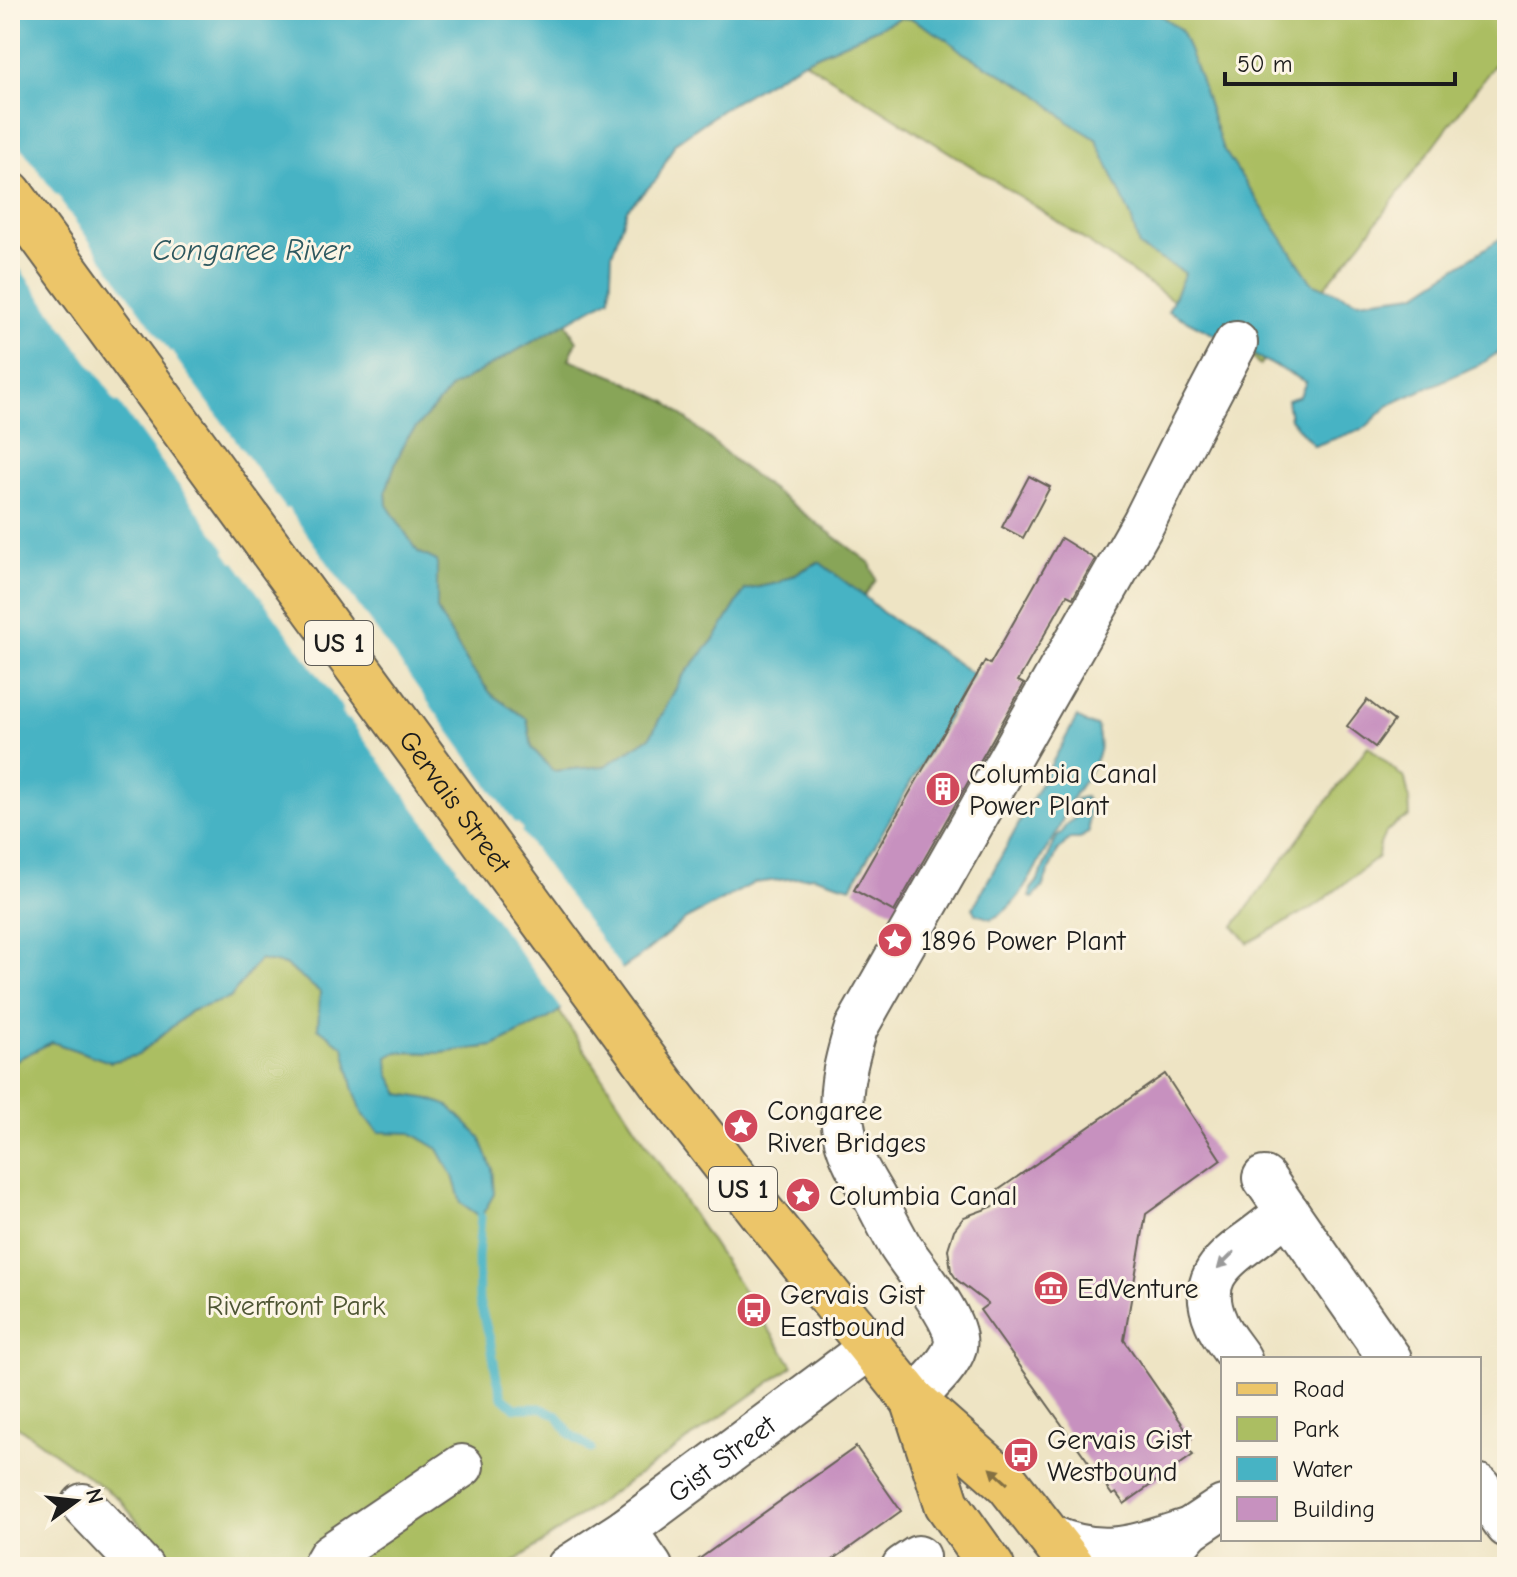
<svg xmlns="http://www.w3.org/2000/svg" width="1517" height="1577" font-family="'Comic Neue',sans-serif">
	<rect width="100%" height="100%" fill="#fcf5e5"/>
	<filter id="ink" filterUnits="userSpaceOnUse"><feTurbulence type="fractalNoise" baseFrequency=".0125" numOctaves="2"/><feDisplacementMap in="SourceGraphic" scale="16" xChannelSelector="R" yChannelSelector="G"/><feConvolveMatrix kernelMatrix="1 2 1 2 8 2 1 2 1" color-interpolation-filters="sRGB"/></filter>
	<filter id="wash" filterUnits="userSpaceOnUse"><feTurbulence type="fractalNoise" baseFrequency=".006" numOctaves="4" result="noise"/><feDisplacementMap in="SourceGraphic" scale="32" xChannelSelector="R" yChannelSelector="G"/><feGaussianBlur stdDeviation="1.8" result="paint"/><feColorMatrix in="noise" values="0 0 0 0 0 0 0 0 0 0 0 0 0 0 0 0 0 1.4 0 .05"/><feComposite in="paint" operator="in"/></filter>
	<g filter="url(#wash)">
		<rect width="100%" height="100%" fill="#eee4c4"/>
		<g fill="#abbe62" stroke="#646d3f" stroke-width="2">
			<polygon points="902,10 1507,10 1507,48 1361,243 1260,365 1236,343 1033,205 804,61 900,18"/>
			<path d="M1368,746l37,33 4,19 1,18c-20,9 -31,19 -32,41l-61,48 -69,38 -14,-17z"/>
			<polygon points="259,960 285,965 321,992 318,1028 397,1052 440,1053 493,1046 546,1020 559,1011 793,1366 507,1567 175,1567 119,1499 10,1421 10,1063 52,1042 110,1062 138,1055 191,1011 230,998"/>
		</g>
		<polygon fill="#88a558" stroke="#52603a" stroke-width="2" points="566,323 577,341 569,359 618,378 667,402 742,467 870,563 876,580 864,596 818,562 778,583 745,590 715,638 682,677 650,737 605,766 553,771 532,748 527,719 492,695 470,667 437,610 437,562 418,552 387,505 386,491 395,464 407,438 452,387"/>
		<g fill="#47b3c4" stroke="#326870" stroke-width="2">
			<polygon points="10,10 1153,10 1181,30 1200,78 1222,147 1312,283 1358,301 1416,294 1507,234 1507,346 1483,363 1389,405 1365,428 1314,446 1290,419 1287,400 1300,396 1306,382 1168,311 1185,273 1139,247 1131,217 1096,139 1070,123 1036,93 963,53 948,40 912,19 900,18 804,61 729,105 675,143 657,179 627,209 612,254 610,298 452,387 407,438 395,464 386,491 387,505 418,552 437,561 437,610 470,667 492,695 527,719 532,748 553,771 605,766 650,737 682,677 715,638 745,590 778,583 819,562 864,596 882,612 973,674 851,887 813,876 754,883 686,919 638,958 546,1020 493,1046 440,1053 397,1052 388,1057 389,1074 400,1094 430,1099 449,1106 480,1137 492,1168 494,1194 481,1217 461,1203 453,1176 438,1149 411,1133 379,1132 363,1115 353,1087 344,1047 318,1028 320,992 285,965 259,960 230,998 191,1011 138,1055 110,1062 52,1042 10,1063"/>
			<path d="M1077,717l10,7 10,2c1,8 4,17 2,25 -6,21 -20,34 -30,53 -5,9 -7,19 -12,28 -3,8 -9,14 -13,21 -14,24 -26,55 -53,66l-15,-5 -3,-6z"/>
			<polygon points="1085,797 1088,803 1089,831 1080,839 1069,839 1057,852 1042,888 1033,898 1030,897 1031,889 1037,882 1057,837 1062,833 1065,826 1076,817 1078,808 1076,799"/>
		</g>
		<polygon fill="#eee4c4" points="10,132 56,195 58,194 62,201 61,202 170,352 172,351 177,358 177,360 286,509 288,508 516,824 518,823 523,830 521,831 624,972 564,1012 463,875 462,876 456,868 457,866 349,719 347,720 341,711 343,709 235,562 233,563 225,552 226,550 118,402 116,403 110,394 111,393 10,255"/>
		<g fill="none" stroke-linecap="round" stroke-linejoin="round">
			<polyline stroke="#47b3c4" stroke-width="9" points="481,1217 478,1257 479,1301 490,1339 496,1374 502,1396 515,1408 541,1408 557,1415 569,1433 591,1449"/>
		</g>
		<g id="blocks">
			<g fill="#c791bf">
				<polygon points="1029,476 1050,487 1023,538 1002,527"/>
				<polygon points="1061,538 1095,559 1073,598 1067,595 1018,681 1024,684 894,912 854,890 985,661 990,664"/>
				<polygon points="1367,700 1394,721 1375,747 1347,726"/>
				<polygon points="1165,1074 1221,1160 1146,1214 1124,1340 1192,1438 1184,1444 1193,1455 1124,1504 1116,1493 1112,1495 980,1310 988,1304 957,1280 951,1271 948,1249 954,1230 964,1217 1005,1202 997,1191"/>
				<polygon points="856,1447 901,1511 823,1567 688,1567"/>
			</g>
		</g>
	</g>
	<g filter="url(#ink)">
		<use href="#blocks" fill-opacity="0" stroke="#666257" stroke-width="2"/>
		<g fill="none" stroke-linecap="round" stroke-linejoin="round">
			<defs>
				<g id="minor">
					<polyline points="1264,1178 1390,1359"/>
					<path d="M1240,1359c-8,-12 -19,-24 -24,-37 -17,-39 2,-58 31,-79 14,-10 27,-21 41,-31"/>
					<path d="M913,1400c13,-14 37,-35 42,-53 6,-25 -41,-79 -55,-101 -9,-16 -17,-32 -26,-49 -11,-19 -24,-39 -29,-61 -9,-38 0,-72 11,-108l288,-506 43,-86 49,-93"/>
					<polyline points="1479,1486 1507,1526"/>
					<polyline points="83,1505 142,1567"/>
					<polyline points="625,1530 651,1567"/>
					<path d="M1049,1536c56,24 86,10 141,-7"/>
					<polyline points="1172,1550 1190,1529 1223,1507"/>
					<polyline points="323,1567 330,1555 462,1466"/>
					<path id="s1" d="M568,1567l57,-37 246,-183"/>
					<polyline points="903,1567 918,1557"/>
				</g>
				<g id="major">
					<path id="s2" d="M10,193l659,900 94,121 150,186 95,84 65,83"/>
					<polyline points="914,1402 947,1504 992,1567"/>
				</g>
			</defs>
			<use href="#minor" stroke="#666257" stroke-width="46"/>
			<use href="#major" stroke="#666257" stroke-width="48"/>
			<use href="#minor" stroke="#fff" stroke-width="42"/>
			<use href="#major" stroke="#ecc569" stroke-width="44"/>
		</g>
		<defs><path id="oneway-solid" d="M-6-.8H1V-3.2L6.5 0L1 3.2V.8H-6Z" transform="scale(2)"/></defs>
		<use fill="#999" href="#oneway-solid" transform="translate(1226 1260) rotate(135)"/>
		<use fill="#847042" href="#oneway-solid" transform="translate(999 1476) rotate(-138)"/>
	</g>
	<defs>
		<symbol id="building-disc" viewBox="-11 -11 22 22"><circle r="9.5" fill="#d1495b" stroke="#fcf5e5"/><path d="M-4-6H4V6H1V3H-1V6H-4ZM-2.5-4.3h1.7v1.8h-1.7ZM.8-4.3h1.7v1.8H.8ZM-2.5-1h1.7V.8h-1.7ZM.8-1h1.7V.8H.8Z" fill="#fff"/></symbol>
		<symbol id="sight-disc" viewBox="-11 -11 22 22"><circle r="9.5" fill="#d1495b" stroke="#fcf5e5"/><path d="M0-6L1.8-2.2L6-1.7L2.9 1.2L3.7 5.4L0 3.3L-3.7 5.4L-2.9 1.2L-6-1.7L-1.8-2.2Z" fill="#fff"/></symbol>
		<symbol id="museum-disc" viewBox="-11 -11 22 22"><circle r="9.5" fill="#d1495b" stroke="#fcf5e5"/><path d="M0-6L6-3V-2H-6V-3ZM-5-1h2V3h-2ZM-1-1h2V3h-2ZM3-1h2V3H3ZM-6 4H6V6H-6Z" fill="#fff"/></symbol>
		<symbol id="bus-disc" viewBox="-11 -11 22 22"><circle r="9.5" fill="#d1495b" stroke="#fcf5e5"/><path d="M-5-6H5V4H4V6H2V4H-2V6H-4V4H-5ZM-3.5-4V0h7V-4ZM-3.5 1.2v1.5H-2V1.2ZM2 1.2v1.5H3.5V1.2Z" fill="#fff"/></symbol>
	</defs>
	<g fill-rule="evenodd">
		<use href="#building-disc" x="923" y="769" width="40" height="40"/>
		<use href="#sight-disc" x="875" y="920" width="40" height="40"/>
		<use href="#sight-disc" x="721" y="1106" width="40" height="40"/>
		<use href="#sight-disc" x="783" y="1175" width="40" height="40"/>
		<use href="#museum-disc" x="1031" y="1268" width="40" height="40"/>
		<use href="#bus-disc" x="734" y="1290" width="40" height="40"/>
		<use href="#bus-disc" x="1001" y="1435" width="40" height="40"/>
	</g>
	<g text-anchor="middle" stroke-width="6" stroke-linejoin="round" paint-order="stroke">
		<g fill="#fcf5e5" stroke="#5f5d58" stroke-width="2">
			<rect x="305" y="621" width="68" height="44" rx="6"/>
			<rect x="709" y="1167" width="68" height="44" rx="6"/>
		</g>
		<g font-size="26" font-weight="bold" fill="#1c1c1c">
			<text x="339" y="652">US 1</text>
			<text x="743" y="1198">US 1</text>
		</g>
		<g font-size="28" fill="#1c1c1c" stroke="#fcf5e5" text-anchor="start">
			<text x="969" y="783">Columbia Canal<tspan x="969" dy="32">Power Plant</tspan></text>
			<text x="921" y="950">1896 Power Plant</text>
			<text x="767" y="1120">Congaree<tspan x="767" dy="32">River Bridges</tspan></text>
			<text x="829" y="1205">Columbia Canal</text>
			<text x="1077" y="1298">EdVenture</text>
			<text x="780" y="1304">Gervais Gist<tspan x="780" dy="32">Eastbound</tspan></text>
			<text x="1047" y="1449">Gervais Gist<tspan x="1047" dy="32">Westbound</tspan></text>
		</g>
		<g font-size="28" fill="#1c1c1c" stroke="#fcf5e5">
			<text dy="10" stroke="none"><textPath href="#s2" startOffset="754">Gervais Street</textPath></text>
			<text dy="10" stroke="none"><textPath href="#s1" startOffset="188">Gist Street</textPath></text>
		</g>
		<g font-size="28" fill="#4e5534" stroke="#fcf5e5">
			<text x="296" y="1315">Riverfront Park</text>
		</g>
		<g font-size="30" font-style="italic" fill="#2d585f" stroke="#fcf5e5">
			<text x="251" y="260">Congaree River</text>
		</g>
	</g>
	<rect width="1517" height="1577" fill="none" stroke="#fcf5e5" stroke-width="40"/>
	<rect x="1221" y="1357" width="260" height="184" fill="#fcf5e5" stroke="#a29e95" stroke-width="2"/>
	<rect x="1237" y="1383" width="40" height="12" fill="#ecc569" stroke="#a29e95" stroke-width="2"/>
	<text x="1293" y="1397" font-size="24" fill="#1c1c1c">Road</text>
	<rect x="1237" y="1417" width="40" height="24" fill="#abbe62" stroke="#a29e95" stroke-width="2"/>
	<text x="1293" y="1437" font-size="24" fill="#1c1c1c">Park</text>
	<rect x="1237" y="1457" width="40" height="24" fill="#47b3c4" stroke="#a29e95" stroke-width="2"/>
	<text x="1293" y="1477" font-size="24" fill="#1c1c1c">Water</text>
	<rect x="1237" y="1497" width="40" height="24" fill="#c791bf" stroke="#a29e95" stroke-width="2"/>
	<text x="1293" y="1517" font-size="24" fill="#1c1c1c">Building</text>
	<g transform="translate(76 1501) rotate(75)" stroke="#fcf5e5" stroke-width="6" paint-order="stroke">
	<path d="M0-6L14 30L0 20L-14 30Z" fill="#1c1c1c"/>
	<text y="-12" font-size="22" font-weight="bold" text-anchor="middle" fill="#1c1c1c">N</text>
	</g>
	<path d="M1225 72v12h230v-12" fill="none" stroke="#1c1c1c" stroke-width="4"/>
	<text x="1237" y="72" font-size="24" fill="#1c1c1c" stroke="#fcf5e5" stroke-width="6" paint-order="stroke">50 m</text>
</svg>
